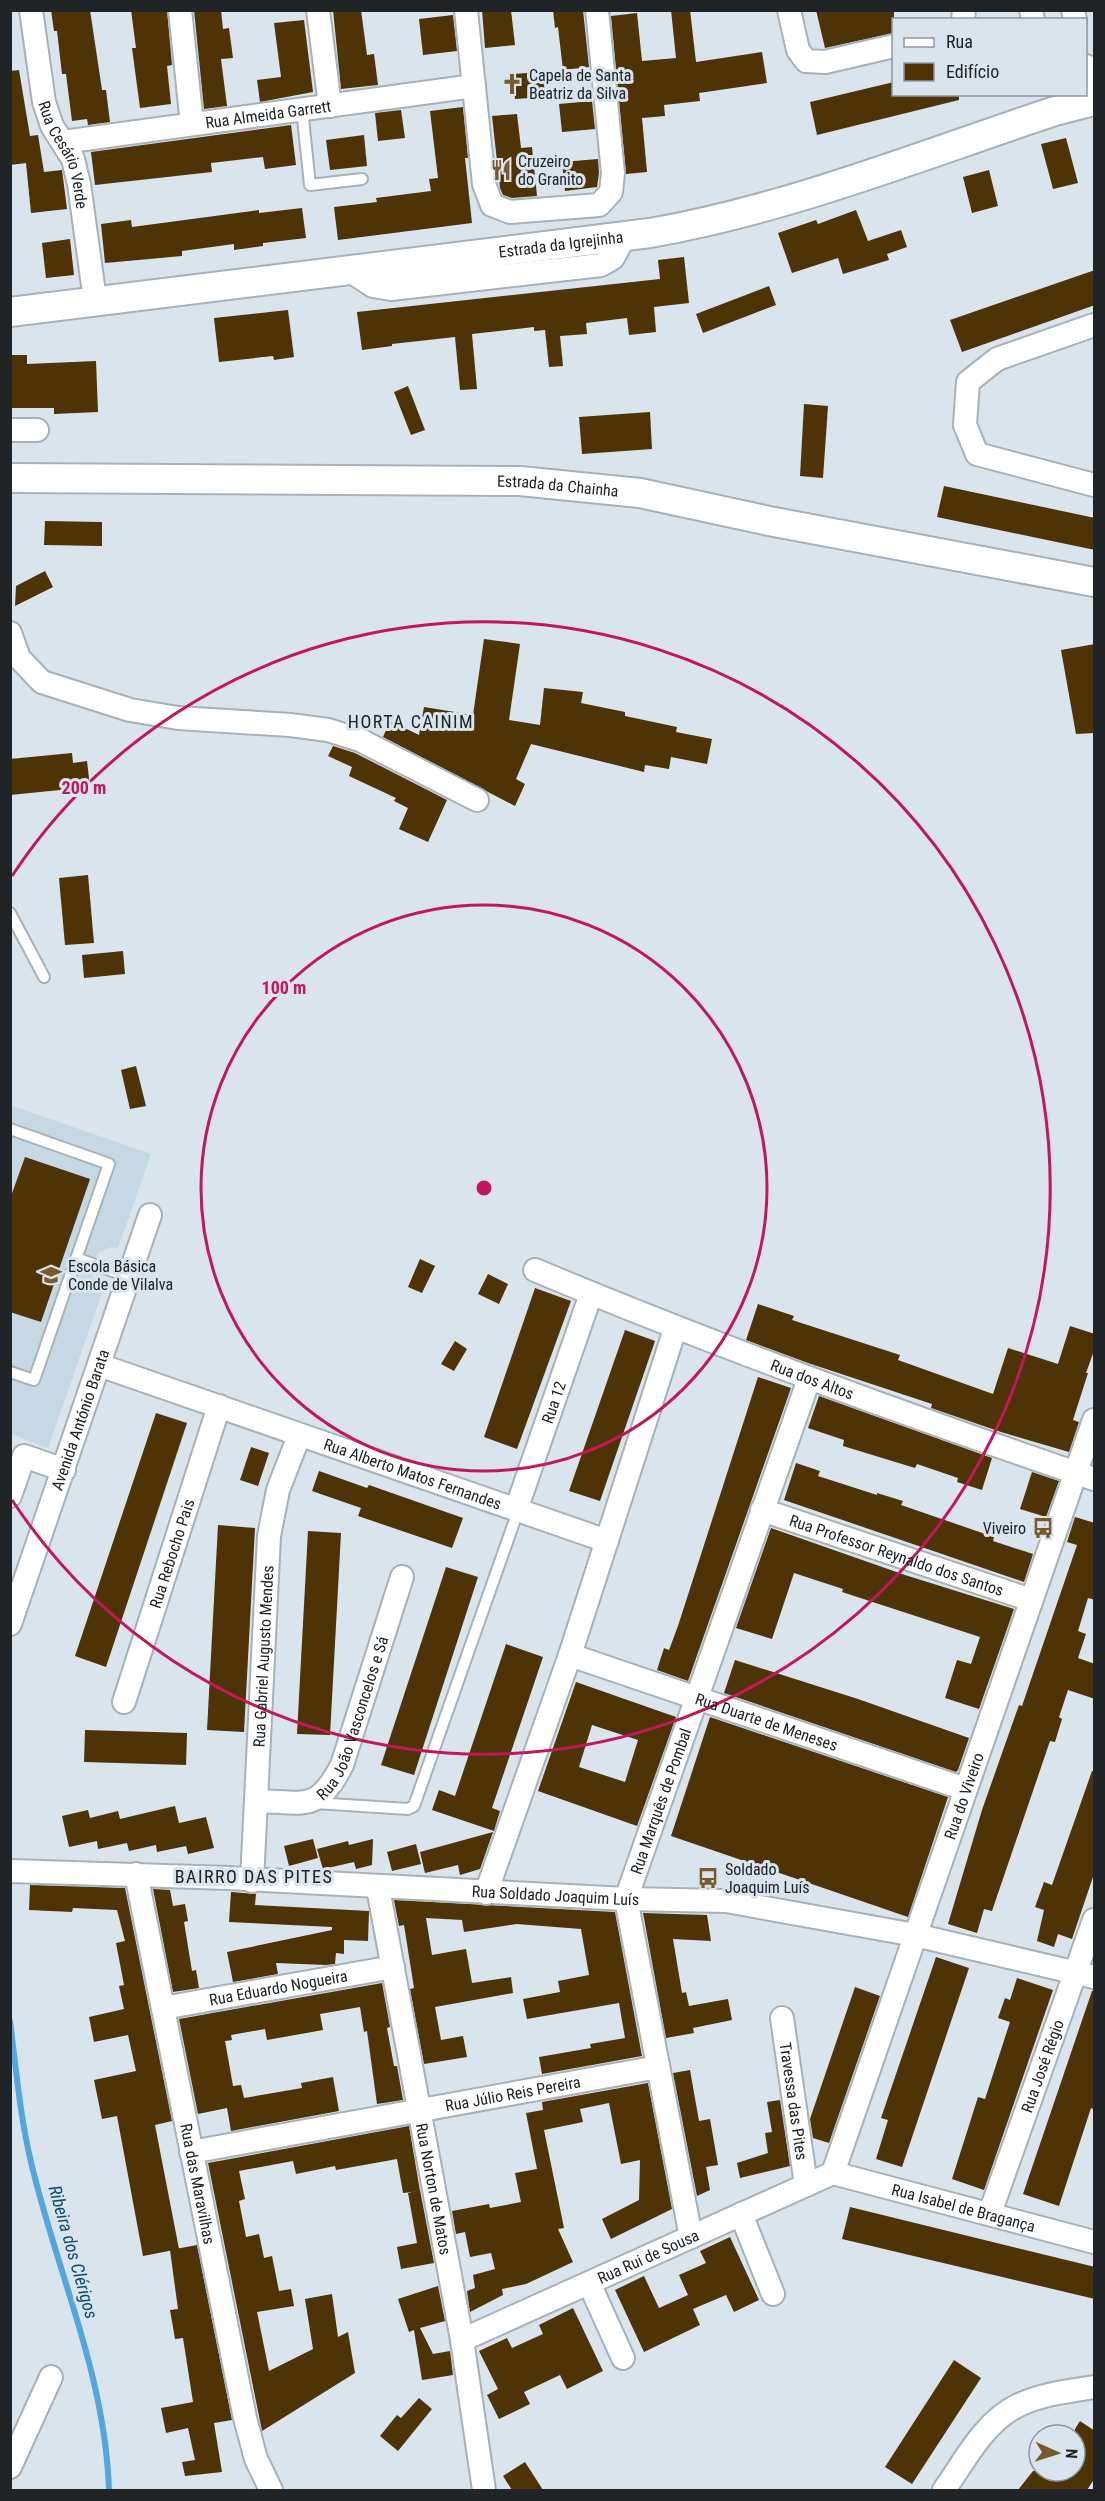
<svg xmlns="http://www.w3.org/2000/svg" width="1105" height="2501" font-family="'Roboto Condensed',sans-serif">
	<rect width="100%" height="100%" fill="#d9e4ed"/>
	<polygon fill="#c6d8e4" points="10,1105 151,1154 118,1248 111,1247 99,1252 92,1263 93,1279 103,1290 48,1448 11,1434"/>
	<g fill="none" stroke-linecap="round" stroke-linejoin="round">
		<path stroke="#53a7de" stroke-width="6" d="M10,2021c6,47 10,95 21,141 26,111 74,211 78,328"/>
	</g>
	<g fill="#4d3305" fill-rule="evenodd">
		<polygon points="51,10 90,10 102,90 106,90 110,122 88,125 87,119 72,121 66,74 62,74 57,31 54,31"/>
		<polygon points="131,10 167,10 172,65 167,66 171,104 140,108 132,48 136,48"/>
		<polygon points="194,10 221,10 223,29 229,28 233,58 221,59 227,106 204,109"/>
		<polygon points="333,10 361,10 367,55 374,54 378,85 341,89"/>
		<polygon points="482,10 511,10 515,45 485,48"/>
		<polygon points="553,10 583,10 589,67 563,70 558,27 555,28"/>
		<polygon points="671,10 690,10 696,62 762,52 767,83 699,93 700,101 664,105 665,116 642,118 647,172 626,174 611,16 637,13 642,61 676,58"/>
		<polygon points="816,10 894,10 894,33 825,48"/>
		<polygon points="453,15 457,51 423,55 419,19"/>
		<polygon points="304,20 313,92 260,102 257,80 281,77 274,23"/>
		<polygon points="19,70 30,136 38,135 44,172 62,170 67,209 31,213 26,163 10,165 10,71"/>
		<polygon points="543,72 545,97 515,99 513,74"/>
		<polygon points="894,82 894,94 959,94 959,100 817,135 810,102"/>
		<polygon points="592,101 595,129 562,132 559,104"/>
		<polygon points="463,107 468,158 465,158 472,223 338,240 334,207 377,202 376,198 431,191 429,179 438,178 430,111"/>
		<polygon points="401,110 405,138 378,141 375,113"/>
		<polygon points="517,114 521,148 532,147 537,196 512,198 503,195 500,188 492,116"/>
		<polygon points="291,125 296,165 265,169 263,157 211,163 212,172 95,185 91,152"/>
		<polygon points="364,135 367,166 330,170 326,140"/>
		<polygon points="1066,138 1078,183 1053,189 1041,144"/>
		<polygon points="598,159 599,173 597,187 565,191 562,162"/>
		<polygon points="989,170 998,206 972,213 963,177"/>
		<polygon points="302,208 306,238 263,243 263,246 234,250 234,244 182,251 182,256 105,263 101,224 131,220 132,227 259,210 259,213"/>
		<polygon points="856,210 868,241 901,230 907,247 887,254 889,260 843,274 838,258 792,273 778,233 816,220 818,224"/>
		<polygon points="70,239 74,275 46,278 42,243"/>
		<polygon points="684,257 689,303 654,307 656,332 629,335 627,318 586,323 587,334 560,336 563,366 549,367 545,330 534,331 534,327 472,334 477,389 460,390 455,337 392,344 392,346 362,350 357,312 660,279 658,260"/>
		<polygon points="1095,270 1095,305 962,352 950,320"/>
		<polygon points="769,286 776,305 703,333 696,314"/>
		<polygon points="288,310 294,357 274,360 273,356 219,362 214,318"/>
		<polygon points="10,355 27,355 27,364 96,361 98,412 54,414 54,408 10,408"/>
		<polygon points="408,386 425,430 411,435 394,392"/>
		<polygon points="804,404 828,406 823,478 800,476"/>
		<polygon points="650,412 652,449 582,454 579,417"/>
		<polygon points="944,486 1095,518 1095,550 937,517"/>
		<polygon points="45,521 102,522 102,546 44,545"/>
		<polygon points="45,571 53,587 15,606 16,586"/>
		<polygon points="484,639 520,644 509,720 540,725 544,688 583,692 581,703 625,712 625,716 677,727 676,732 712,739 707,764 671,757 669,769 645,765 644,772 531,744 516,779 525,784 515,806 383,737 390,721 419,735 424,707 473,715"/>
		<polygon points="1095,644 1095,733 1076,734 1061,650"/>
		<polygon points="333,746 355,753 447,800 428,842 399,829 408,808 394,801 396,798 349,776 352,767 328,756"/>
		<polygon points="72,753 73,763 87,761 90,787 10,795 10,759"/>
		<polygon points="88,875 94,943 65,945 59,878"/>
		<polygon points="123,951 125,974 84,978 82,955"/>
		<polygon points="136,1066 146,1106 130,1109 121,1070"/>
		<polygon points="25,1157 90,1179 41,1322 10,1312 10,1199"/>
		<polygon points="420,1259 435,1266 422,1293 408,1287"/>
		<polygon points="488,1274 508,1284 499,1304 478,1294"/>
		<polygon points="535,1288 571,1301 517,1449 484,1437"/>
		<polygon points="758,1304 794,1316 792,1320 900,1355 898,1360 993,1394 1008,1348 1058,1364 1070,1326 1095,1334 1095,1348 1086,1373 1088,1373 1073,1420 1079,1422 1069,1452 1001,1432 931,1408 932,1404 808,1363 746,1340"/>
		<polygon points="625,1330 655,1341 600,1501 569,1491"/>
		<polygon points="455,1341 467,1349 454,1371 441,1364"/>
		<polygon points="758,1377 791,1388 688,1681 657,1670 664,1648 669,1650 678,1626"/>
		<polygon points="819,1396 992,1458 982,1490 957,1482 958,1478 917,1464 915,1468 843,1446 844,1440 808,1428"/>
		<polygon points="156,1413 187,1423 106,1667 75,1656"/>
		<polygon points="251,1447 269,1453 258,1486 240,1480"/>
		<polygon points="796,1463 820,1471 818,1476 877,1495 877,1493 903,1501 901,1505 994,1537 993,1541 1033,1554 1024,1582 784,1500"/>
		<polygon points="319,1471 367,1488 369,1485 463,1518 452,1548 358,1516 361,1508 312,1491"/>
		<polygon points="1032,1472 1059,1481 1046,1517 1020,1509"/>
		<polygon points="1075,1517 1095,1523 1095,1600 1088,1598 1078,1631 1086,1634 1078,1658 1095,1664 1095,1699 1068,1690 1059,1717 1062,1719 1055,1742 1050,1741 992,1911 984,1909 977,1933 948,1924 982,1810 1019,1705 1022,1706 1077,1545 1067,1542"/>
		<polygon points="218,1525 255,1528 244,1732 207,1730"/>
		<polygon points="771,1528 905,1575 1014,1609 979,1709 945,1698 957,1660 971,1664 980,1637 842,1592 843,1589 794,1573 772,1639 736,1628"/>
		<polygon points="308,1531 341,1533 330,1735 297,1734"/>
		<polygon points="446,1567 478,1577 414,1775 381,1765"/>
		<polygon points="506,1644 543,1657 492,1808 500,1811 494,1831 432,1810 439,1790 455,1796"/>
		<polygon points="735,1660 858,1699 969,1738 958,1770 956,1772 724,1693"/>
		<path d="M576,1682l100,35 -39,109 -99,-35zM592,1725l46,15 -13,42 -46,-15z"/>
		<polygon points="710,1717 948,1797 908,1917 671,1836"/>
		<polygon points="85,1730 187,1733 186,1765 84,1762"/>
		<polygon points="1092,1771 1095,1772 1095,1871 1072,1939 1058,1934 1054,1947 1037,1941 1044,1910 1035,1907 1044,1882 1052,1885"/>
		<polygon points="175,1806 179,1823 206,1817 214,1848 188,1854 186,1846 157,1852 156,1845 129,1851 127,1843 98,1849 97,1841 69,1847 62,1816 88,1810 90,1818 118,1811 120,1819"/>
		<polygon points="493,1832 480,1869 460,1875 458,1865 425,1873 420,1852"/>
		<polygon points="313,1839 318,1858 289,1866 284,1846"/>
		<polygon points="373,1839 372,1865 356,1869 354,1862 323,1869 317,1849 348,1841 349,1845"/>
		<polygon points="416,1844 421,1864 392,1871 387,1852"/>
		<polygon points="30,1885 125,1888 172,2121 155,2125 179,2249 143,2256 117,2116 102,2119 94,2080 136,2071 128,2035 94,2042 89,2017 124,2009 119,1986 124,1985 116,1943 125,1941 117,1910 73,1908 72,1912 29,1910"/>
		<polygon points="153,1889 170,1890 173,1906 185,1904 188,1921 184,1922 192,1971 196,1970 199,1988 173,1992"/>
		<polygon points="231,1892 256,1894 255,1905 369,1911 368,1941 344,1940 344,1954 336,1953 335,1964 326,1965 276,1963 278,1974 233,1982 227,1952 332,1930 332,1927 229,1922"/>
		<polygon points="394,1900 615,1912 642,2056 542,2074 539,2057 591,2048 590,2044 625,2038 619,2003 527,2019 523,1999 560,1992 558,1981 589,1975 581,1929 517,1924 464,1932 462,1920 426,1918 432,1955 466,1949 472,1983 511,1977 513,1993 435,2007 441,2040 463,2036 467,2057 424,2064 410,1989 414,1988 404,1925 399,1926"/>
		<polygon points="643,1913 707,1915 711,1941 673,1939 682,1993 686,1992 689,2006 728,1999 732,2020 693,2028 694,2033 666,2038"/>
		<polygon points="936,1957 969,1968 902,2167 876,2159 888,2120 881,2118"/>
		<polygon points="1017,1978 1053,1990 984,2190 952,2179 978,2097 985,2099 1010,2022 998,2018 1005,1998 1010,2000"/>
		<polygon points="382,1983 390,2027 387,2028 394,2066 397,2066 403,2100 377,2104 367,2031 364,2032 360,2007 320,2014 323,2030 267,2040 265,2029 231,2035 232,2040 225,2041 233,2086 241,2085 244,2098 302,2088 301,2083 333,2077 339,2111 231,2131 227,2108 198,2114 179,2019"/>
		<polygon points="855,1987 880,1996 829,2143 813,2138 810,2119"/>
		<polygon points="1092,1991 1095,1991 1095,2110 1091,2108 1059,2206 1023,2194"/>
		<polygon points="690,2070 699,2121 710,2119 718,2165 706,2167 710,2190 697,2196 673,2073"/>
		<polygon points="648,2083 672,2209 611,2239 602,2219 639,2200 640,2160 621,2164 609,2103 580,2109 583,2122 544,2130 564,2228 558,2229 573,2262 526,2284 502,2289 503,2295 470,2312 467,2291 475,2288 473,2275 495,2269 491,2253 470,2257 465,2232 456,2234 452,2211 489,2204 490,2208 521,2202 515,2173 537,2169 526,2113 543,2110 542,2102"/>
		<polygon points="780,2100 790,2166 740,2178 737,2163 768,2153 765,2133 772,2132 767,2102"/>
		<polygon points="409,2126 420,2191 403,2193 397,2159 336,2170 335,2166 296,2174 293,2161 239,2171 245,2199 239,2201 246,2237 259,2234 264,2258 272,2256 279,2291 291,2289 294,2306 257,2312 269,2371 313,2349 305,2299 332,2294 338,2337 348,2332 355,2373 262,2431 208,2163"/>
		<polygon points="420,2190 434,2263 401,2269 397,2247 417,2243 408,2193"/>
		<polygon points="850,2207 1095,2267 1095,2299 842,2239"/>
		<polygon points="730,2237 759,2300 734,2312 726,2295 693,2309 700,2325 644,2352 615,2290 644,2276 659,2308 688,2295 679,2275 706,2263 700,2251"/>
		<polygon points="197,2245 232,2420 214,2423 222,2472 185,2476 182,2462 195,2460 188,2428 166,2433 161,2408 193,2402 183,2338 175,2339 170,2310 178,2309 170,2250"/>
		<polygon points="438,2286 445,2321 420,2328 433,2354 450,2351 453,2375 422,2380 414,2330 409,2332 398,2299"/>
		<polygon points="573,2308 603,2371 567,2389 560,2375 524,2392 530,2404 499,2419 487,2395 498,2389 479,2351 507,2338 512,2348 543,2334 539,2325"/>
		<polygon points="954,2360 981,2378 912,2484 885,2467"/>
		<polygon points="419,2398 432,2409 398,2451 380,2436 397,2415 401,2418"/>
		<polygon points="1080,2421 1095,2431 1095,2478 1087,2490 1018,2490 1033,2471 1075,2471 1075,2429"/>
		<polygon points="525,2462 543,2490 512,2490 503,2476"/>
	</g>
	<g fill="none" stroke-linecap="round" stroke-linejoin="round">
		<defs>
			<g id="service">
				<polyline points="302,109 310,185 362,179"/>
				<polyline points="10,913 44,977"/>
				<polyline points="10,1129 109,1164 34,1380 10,1372"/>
				<polyline points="76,1258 129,1277"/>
				<polyline points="315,1803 408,1809 414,1806 518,1511"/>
			</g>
			<g id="minor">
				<path id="s1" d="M31,10l13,92 8,24 21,33 6,25 16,116"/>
				<polyline points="180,10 192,124"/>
				<polyline points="318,10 330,106"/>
				<polyline points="466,10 484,184 492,205 510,212 599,205 611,192 613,173 597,10"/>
				<polyline points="789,10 798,50 806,61 825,62 894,46"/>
				<polyline points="1031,10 1033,20"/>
				<polyline points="1073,10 1075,20"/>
				<polyline points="963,20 964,10"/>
				<polyline points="1086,66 1093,101"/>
				<path id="s2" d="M63,142l411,-56"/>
				<polyline points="349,270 373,286 391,289 601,265 613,258 625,236"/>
				<polyline points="1094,325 997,359 968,382 965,425 977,454 1094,485"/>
				<polyline points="10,430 37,430"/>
				<polyline points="10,633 19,658 42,682 130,710 178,718 290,725 328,730 360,740 477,800"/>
				<path id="s3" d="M535,1270c184,77 371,145 559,209"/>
				<path id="s4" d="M99,1365l508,176"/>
				<polyline points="10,1496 24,1456 64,1470"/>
				<path id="s5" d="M516,1510l75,-216"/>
				<path id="s6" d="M762,1510l269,90"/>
				<path id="s7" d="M10,1624l140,-409"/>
				<polyline points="570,1655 675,1329"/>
				<path id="s8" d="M124,1702l95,-296"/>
				<path id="s9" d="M257,1801c48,1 60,12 85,-36l60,-188"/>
				<path id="s10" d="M10,1871l218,7 398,21 100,2 189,34 179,42"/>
				<path id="s11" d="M136,1874l109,544 11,41 15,31"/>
				<path id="s12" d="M252,1881l17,-345 9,-46 21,-54"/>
				<path id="s13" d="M378,1888l84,452 22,150"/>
				<path id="s14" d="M486,1893l84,-238 395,134"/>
				<path id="s15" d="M163,2008l230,-41"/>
				<path id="s16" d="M782,2018l24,167"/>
				<path id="s17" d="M191,2152l467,-85"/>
				<path id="s18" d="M833,2173l261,-753"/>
				<path id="s19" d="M833,2173l261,69"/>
				<path id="s20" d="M990,2213l104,-293"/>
				<polyline points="741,2214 773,2294"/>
				<path id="s21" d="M691,2237l-65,-338 183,-520"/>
				<polyline points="589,2283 623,2358"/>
				<path id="s22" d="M462,2340l371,-167"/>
				<polyline points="10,2467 51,2377"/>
				<path d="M944,2490c20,-28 40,-68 73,-84 24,-12 52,-15 77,-19"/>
			</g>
			<g id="tertiary">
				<path id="s23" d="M10,312l640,-79c138,-24 272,-78 405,-122l39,-10"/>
				<path id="s24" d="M10,478l510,3 120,12 129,28 325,61"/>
			</g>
		</defs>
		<use href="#service" stroke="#a7b1b9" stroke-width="14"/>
		<use href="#minor" stroke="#a7b1b9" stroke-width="26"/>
		<use href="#tertiary" stroke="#a7b1b9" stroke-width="32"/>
		<use href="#service" stroke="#fff" stroke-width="10"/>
		<use href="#minor" stroke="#fff" stroke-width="22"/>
		<use href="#tertiary" stroke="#fff" stroke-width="28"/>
	</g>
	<g fill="none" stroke="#c2185b" stroke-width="3">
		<circle cx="484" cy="1188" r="283"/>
		<path d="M12 876A566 566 0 1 1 12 1500"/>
	</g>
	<defs>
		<symbol id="church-bare" viewBox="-9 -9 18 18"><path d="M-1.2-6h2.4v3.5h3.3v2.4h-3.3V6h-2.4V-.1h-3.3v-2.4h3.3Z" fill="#785a2e" stroke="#d9e4ed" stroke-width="2.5" paint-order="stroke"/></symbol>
		<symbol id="restaurant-bare" viewBox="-9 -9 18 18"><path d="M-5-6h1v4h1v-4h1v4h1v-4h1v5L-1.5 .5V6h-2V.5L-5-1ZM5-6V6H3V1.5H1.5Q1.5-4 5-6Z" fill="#785a2e" stroke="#d9e4ed" stroke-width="2.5" paint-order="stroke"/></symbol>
		<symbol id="school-bare" viewBox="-9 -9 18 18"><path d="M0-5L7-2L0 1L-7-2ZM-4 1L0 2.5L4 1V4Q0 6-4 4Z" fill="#785a2e" stroke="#d9e4ed" stroke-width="2.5" paint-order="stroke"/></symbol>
		<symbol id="bus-bare" viewBox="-9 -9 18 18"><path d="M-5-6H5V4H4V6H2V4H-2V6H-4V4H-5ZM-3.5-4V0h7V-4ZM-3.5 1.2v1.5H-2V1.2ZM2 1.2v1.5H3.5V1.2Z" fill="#785a2e" stroke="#d9e4ed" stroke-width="2.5" paint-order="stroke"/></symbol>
	</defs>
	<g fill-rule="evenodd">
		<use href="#church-bare" x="497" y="69" width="30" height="30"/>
		<use href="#restaurant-bare" x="486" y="155" width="30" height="30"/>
		<use href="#school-bare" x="36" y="1260" width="30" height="30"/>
		<use href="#bus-bare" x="1028" y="1513" width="30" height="30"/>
		<use href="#bus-bare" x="693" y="1863" width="30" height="30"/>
	</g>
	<g text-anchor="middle" stroke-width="6" stroke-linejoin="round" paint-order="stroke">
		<g font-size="16" fill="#202427" stroke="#d9e4ed" text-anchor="start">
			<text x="529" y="81">Capela de Santa<tspan x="529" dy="18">Beatriz da Silva</tspan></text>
			<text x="518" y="167">Cruzeiro<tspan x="518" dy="18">do Granito</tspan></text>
			<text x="68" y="1272">Escola Básica<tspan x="68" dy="18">Conde de Vilalva</tspan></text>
			<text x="1026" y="1534" text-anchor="end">Viveiro</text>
			<text x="725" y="1875">Soldado<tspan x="725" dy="18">Joaquim Luís</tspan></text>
		</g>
		<g font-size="16" fill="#202427" stroke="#d9e4ed">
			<text dy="6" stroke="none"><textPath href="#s2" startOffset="207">Rua Almeida Garrett</textPath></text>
			<text dy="6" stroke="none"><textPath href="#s1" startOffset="150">Rua Cesário Verde</textPath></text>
			<text dy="6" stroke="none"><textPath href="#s23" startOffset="555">Estrada da Igrejinha</textPath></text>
			<text dy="6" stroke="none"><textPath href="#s24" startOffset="548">Estrada da Chainha</textPath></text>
			<text dy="6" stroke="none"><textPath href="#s3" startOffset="298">Rua dos Altos</textPath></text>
			<text dy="6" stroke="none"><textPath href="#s5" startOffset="114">Rua 12</textPath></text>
			<text dy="6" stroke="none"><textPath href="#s7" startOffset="216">Avenida António Barata</textPath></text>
			<text dy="6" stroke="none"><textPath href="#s4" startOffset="332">Rua Alberto Matos Fernandes</textPath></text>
			<text dy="6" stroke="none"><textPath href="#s8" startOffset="156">Rua Rebocho Pais</textPath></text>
			<text dy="6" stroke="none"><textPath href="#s6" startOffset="142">Rua Professor Reynaldo dos Santos</textPath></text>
			<text dy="6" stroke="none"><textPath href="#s12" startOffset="225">Rua Gabriel Augusto Mendes</textPath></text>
			<text dy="6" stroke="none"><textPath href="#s9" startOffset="150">Rua João Vasconcelos e Sá</textPath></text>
			<text dy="6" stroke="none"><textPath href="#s14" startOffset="460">Rua Duarte de Meneses</textPath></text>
			<text dy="6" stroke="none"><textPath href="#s18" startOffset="399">Rua do Viveiro</textPath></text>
			<text dy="6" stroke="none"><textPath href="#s21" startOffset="448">Rua Marquês de Pombal</textPath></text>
			<text dy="6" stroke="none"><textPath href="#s10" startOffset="546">Rua Soldado Joaquim Luís</textPath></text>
			<text dy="6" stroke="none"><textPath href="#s15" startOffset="117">Rua Eduardo Nogueira</textPath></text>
			<text dy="6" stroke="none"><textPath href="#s20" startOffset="156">Rua José Régio</textPath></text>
			<text dy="6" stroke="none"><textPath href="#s17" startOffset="327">Rua Júlio Reis Pereira</textPath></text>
			<text dy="6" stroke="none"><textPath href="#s16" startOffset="84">Travessa das Pites</textPath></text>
			<text dy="6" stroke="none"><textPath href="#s11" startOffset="316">Rua das Maravilhas</textPath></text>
			<text dy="6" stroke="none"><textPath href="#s13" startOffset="306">Rua Norton de Matos</textPath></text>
			<text dy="6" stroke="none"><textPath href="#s19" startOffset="135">Rua Isabel de Bragança</textPath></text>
			<text dy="6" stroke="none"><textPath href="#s22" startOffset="204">Rua Rui de Sousa</textPath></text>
		</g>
		<g font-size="18" letter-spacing="1.5" fill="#202427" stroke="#d9e4ed">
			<text x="411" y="728">HORTA CAINIM</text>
			<text x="254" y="1883">BAIRRO DAS PITES</text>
		</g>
		<g font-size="18" font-style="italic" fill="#064c70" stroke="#d9e4ed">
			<text transform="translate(73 2252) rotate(74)" y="6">Ribeira dos Clérigos</text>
		</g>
	</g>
	<circle cx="484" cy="1188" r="9" fill="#c2185b" stroke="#d9e4ed" stroke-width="3"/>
	<g font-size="18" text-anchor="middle" font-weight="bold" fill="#c2185b" stroke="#d9e4ed" stroke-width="6" stroke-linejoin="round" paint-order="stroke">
		<text x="84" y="794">200 m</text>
		<text x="284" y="994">100 m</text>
	</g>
	<rect width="1105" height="2501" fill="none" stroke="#202427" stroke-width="24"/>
	<rect x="892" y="18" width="195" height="78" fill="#d9e4ed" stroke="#8f979e" stroke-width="1.5"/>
	<rect x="904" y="38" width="30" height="9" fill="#ffffff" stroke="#8f979e" stroke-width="1.5"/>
	<text x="946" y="48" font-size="18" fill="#202427">Rua</text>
	<rect x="904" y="63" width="30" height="18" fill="#4d3305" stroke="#8f979e" stroke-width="1.5"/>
	<text x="946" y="78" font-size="18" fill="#202427">Edifício</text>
	<g transform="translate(1057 2453) rotate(93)"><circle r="28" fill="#d9e4ed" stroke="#8f979e" stroke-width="1.5"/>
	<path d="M0-4.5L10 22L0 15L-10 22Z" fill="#785a2e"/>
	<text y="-9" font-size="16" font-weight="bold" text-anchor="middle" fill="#202427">N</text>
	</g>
</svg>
